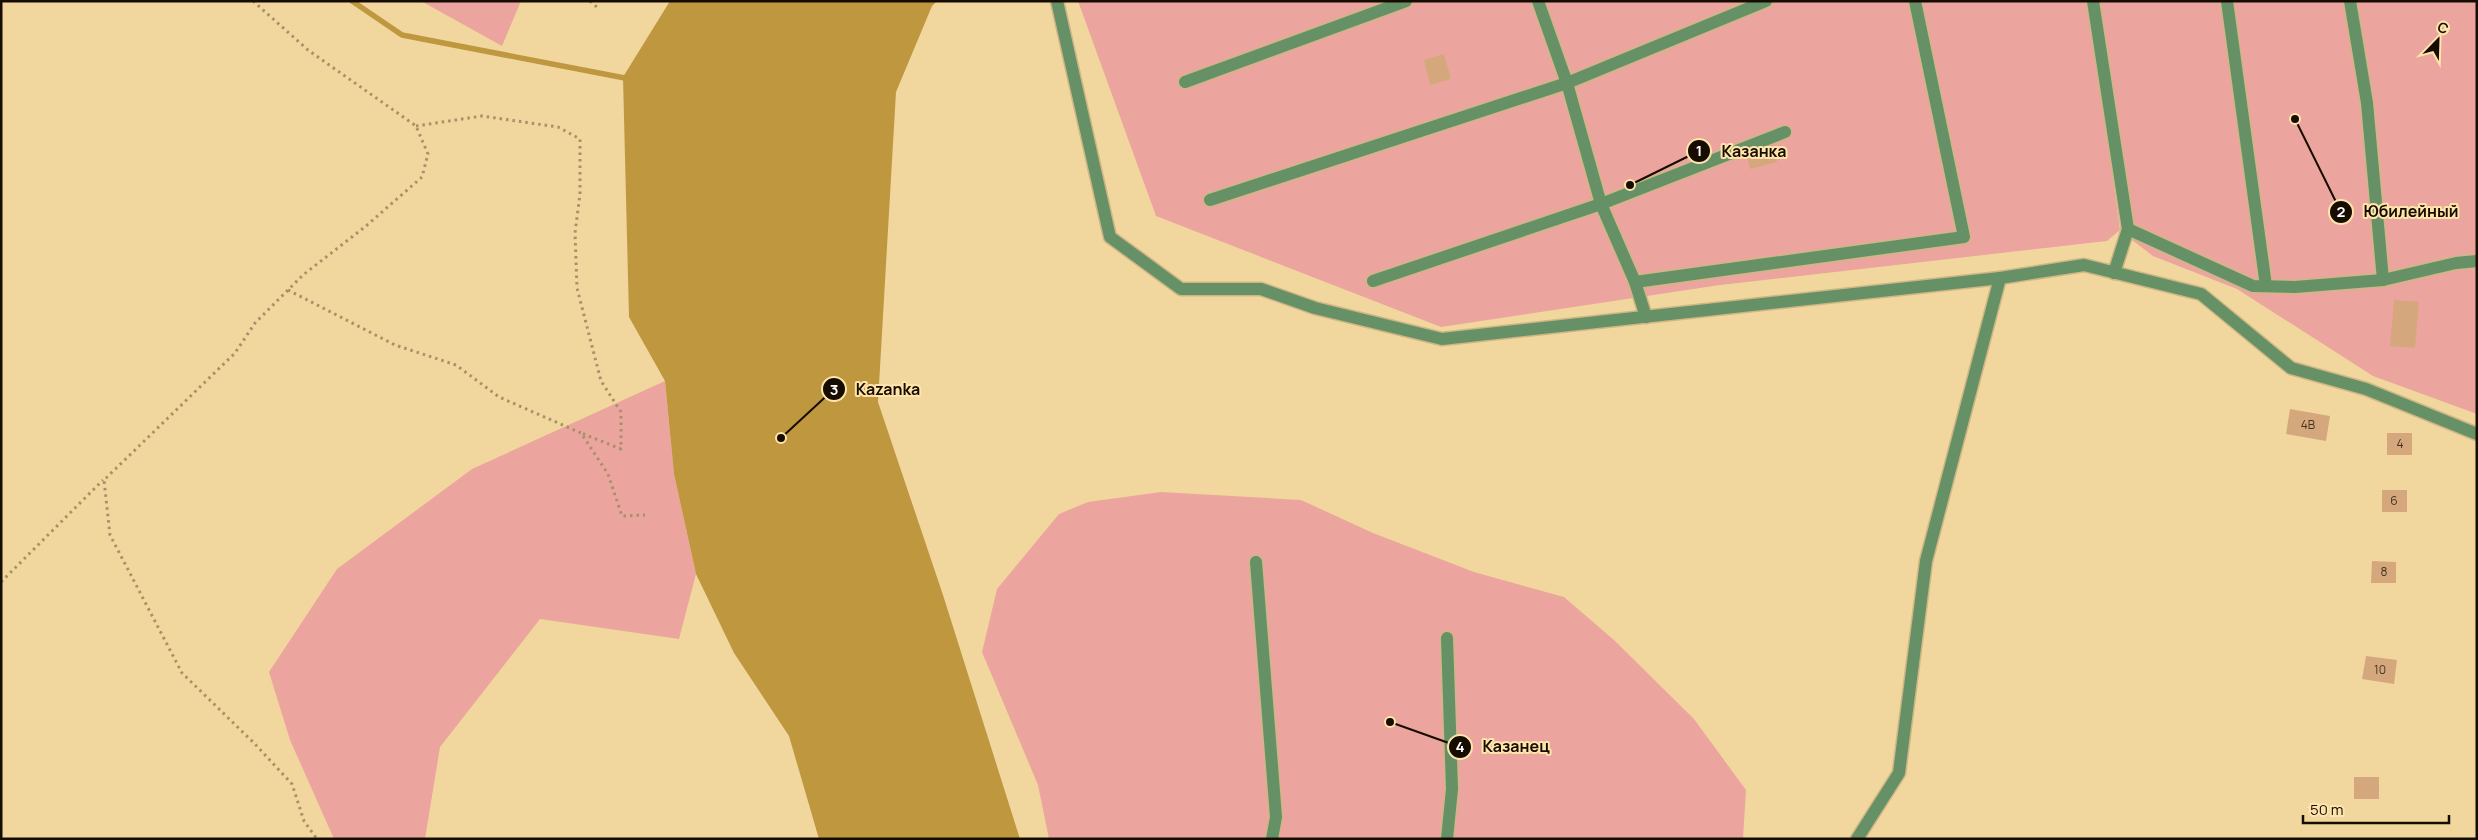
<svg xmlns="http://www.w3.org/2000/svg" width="2478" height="840" font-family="Manrope,sans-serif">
	<rect width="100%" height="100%" fill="#f1d79e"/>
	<g fill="#eca59e">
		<polygon points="421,1 521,1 502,46"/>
		<polygon points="1078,1 2089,1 2120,230 2107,241 1720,285 1441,327 1156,216"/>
		<polygon points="2098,1 2477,1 2477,414 2373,376 2237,289 2153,256 2128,237"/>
		<polygon points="665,381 674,474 696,574 679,639 540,619 440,747 425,839 334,839 290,740 269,672 337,569 472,469"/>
		<polygon points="1161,492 1301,500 1373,533 1474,572 1564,597 1614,640 1694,719 1746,790 1743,839 1049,839 1038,785 982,652 997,589 1059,514 1088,502"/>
	</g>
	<polygon fill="#be973f" points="670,1 937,1 932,6 896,92 878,402 943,595 1020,839 819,839 789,736 734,653 696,574 674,474 665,381 629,317 623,77"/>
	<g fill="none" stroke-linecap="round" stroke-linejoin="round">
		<polyline stroke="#be973f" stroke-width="5.5" points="352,1 402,35 630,79"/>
	</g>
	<g fill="#d4a87c">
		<polygon points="1444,54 1451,79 1430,85 1424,60"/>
		<polygon points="1772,142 1777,162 1750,169 1745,149"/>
		<polygon points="2394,300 2419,302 2415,348 2390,346"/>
		<polygon points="2290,409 2330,416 2326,441 2286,434"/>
		<rect x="2387" y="433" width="25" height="22"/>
		<rect x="2382" y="490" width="25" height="22"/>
		<polygon points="2372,561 2396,562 2396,583 2371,583"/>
		<polygon points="2366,656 2397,660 2394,684 2362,679"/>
		<rect x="2354" y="777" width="25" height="22"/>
	</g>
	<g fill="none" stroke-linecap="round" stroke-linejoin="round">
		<defs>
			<g id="minor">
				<polyline points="1057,1 1110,237 1181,289 1261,289 1315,308 1442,339 2000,278"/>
				<polyline points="1538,1 1567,83 1601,204 1635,282 1646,317"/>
				<polyline points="2093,1 2128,229 2114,273"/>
				<polyline points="2227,1 2266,286"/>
				<polyline points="2350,1 2367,103 2383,280"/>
				<polyline points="1185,82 1406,1"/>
				<polyline points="1210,200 1567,83 1766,1"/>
				<polyline points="2128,229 2253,286 2295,287 2383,280 2456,263 2477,261"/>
				<polyline points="1373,281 1601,204 1785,132"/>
				<polyline points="1635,282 1964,237 1915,1"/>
				<polyline points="1256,562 1276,817 1272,839"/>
				<polyline points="1447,638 1452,789 1447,839"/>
				<polyline points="1857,839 1899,773 1926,561 2000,278 2084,265 2201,294 2291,368 2366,389 2477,434"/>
			</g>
		</defs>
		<use href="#minor" stroke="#ceb785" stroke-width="15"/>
		<g stroke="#a69168" stroke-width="3" stroke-dasharray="2.5 4" stroke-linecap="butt">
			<polyline points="253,1 308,50 416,126 428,154 422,177 366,226 303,275 255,323 235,353 104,480 110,535 182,673 254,743 292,784 304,821 317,839"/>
			<polyline points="590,1 598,8"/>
			<polyline points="416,126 482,116 558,127 580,139 580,194 575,233 577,288 601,381 621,412 621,449 581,433"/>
			<polyline points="288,290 395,345 456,365 499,397 581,433 608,474 622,516 645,515"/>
			<polyline points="1,582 103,480"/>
		</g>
		<use href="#minor" stroke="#669167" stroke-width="12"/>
	</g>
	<g text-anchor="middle" stroke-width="4" stroke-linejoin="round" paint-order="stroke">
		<g font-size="12" fill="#46331f">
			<text x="2308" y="429">4В</text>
			<text x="2400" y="448">4</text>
			<text x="2394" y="505">6</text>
			<text x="2384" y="576">8</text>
			<text x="2380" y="674">10</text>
		</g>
	</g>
	<path fill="none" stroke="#160c00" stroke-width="2" d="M1630 185L1699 151M2295 119L2341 212M781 438L834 389M1390 722L1460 747"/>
	<g fill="#160c00" stroke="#ffe4ab" stroke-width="2">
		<circle cx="1630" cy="185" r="5"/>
		<circle cx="2295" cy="119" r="5"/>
		<circle cx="781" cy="438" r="5"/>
		<circle cx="1390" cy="722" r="5"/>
		<circle cx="1699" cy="151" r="12"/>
		<circle cx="2341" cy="212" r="12"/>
		<circle cx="834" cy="389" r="12"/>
		<circle cx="1460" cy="747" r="12"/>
	</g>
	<g font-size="15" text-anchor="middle" font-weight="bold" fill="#fff">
		<text x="1699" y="156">1</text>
		<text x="2341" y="217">2</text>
		<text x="834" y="395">3</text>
		<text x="1460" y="752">4</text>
	</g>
	<g font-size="16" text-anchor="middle" font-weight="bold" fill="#160c00" stroke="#ffe4ab" stroke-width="4" stroke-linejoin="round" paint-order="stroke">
		<text x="1754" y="157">Казанка</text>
		<text x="2411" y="217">Юбилейный</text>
		<text x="888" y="395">Kazanka</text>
		<text x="1516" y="752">Казанец</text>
	</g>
	<rect width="2478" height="840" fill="none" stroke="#160c00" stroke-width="5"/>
	<g transform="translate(2438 40) rotate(23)" stroke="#ffe4ab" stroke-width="4" paint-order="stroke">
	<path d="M0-4L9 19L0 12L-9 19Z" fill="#160c00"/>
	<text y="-8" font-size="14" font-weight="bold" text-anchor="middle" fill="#160c00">С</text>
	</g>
	<path d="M2303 815v8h146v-8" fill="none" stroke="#160c00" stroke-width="2.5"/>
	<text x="2310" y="815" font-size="15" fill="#160c00" stroke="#ffe4ab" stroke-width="4" paint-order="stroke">50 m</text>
</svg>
